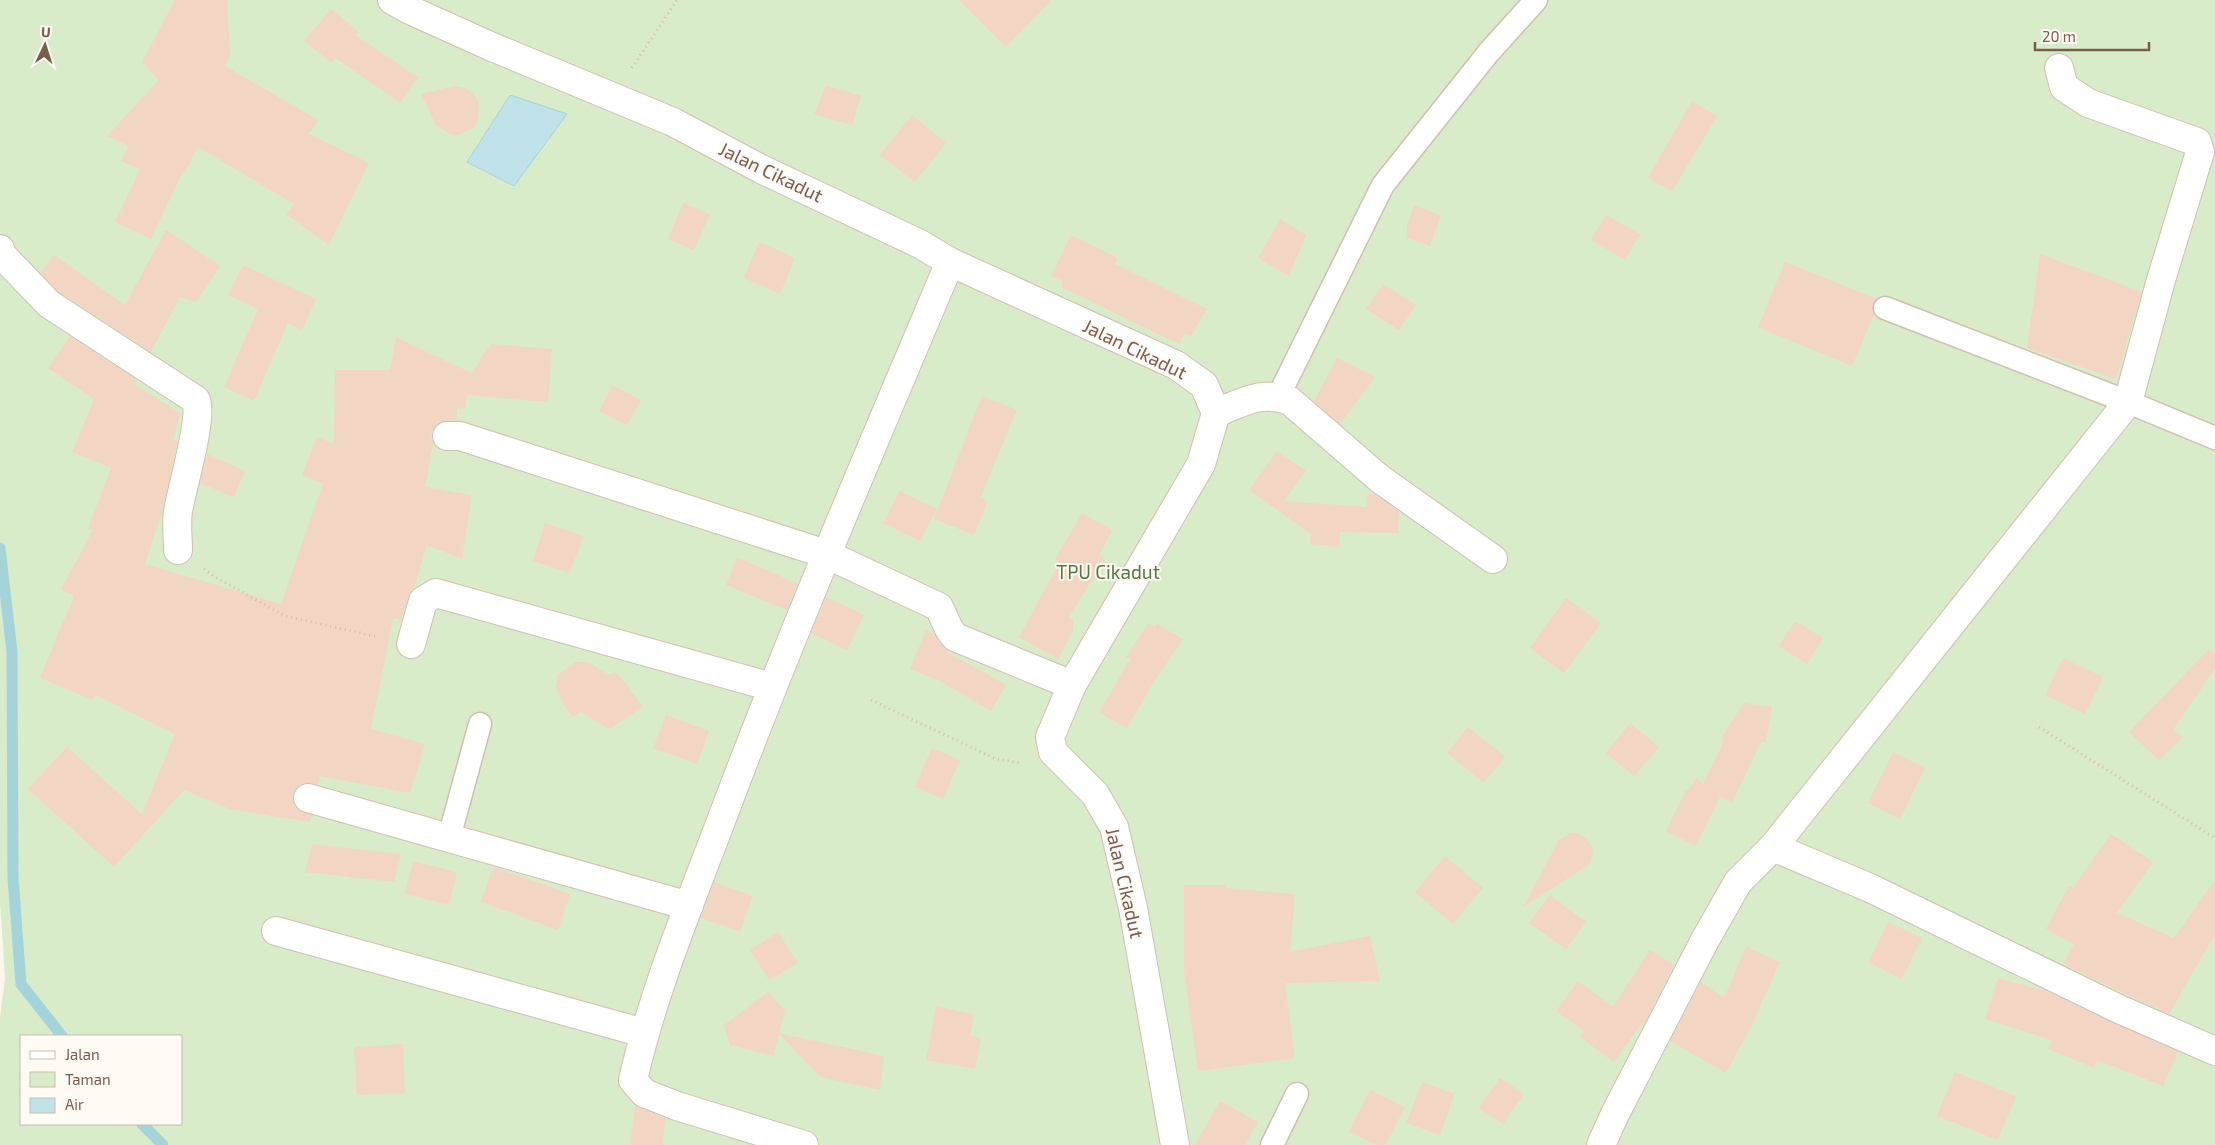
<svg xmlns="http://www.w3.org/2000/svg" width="2215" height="1145" font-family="'Exo 2',sans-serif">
	<rect width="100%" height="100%" fill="#fdf6ec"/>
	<path fill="#d8ecc9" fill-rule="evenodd" d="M0,0h2215v1145h-2215v-128l5,-38 -5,-78zM21,1036h160v88h-160z"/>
	<polygon fill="#bfe3e8" stroke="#a5d3da" points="510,95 567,114 514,186 467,162"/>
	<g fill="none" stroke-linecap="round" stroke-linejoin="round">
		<g stroke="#a5d3da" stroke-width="11">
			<polyline points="0,548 12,652 13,878 21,984 62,1036"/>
			<polyline points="142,1124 163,1145"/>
		</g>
	</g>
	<g fill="#f3d5c3">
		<polygon points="175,0 227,0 230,55 225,66 318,120 309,134 369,163 329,245 286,214 294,204 198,147 185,172 183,171 151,239 115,222 140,169 121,161 128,146 107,136 159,80 142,62"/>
		<polygon points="959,0 1052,0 1006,47"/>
		<polygon points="331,9 358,31 355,35 418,77 400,103 336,58 332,63 304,41"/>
		<polygon points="826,85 861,96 852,125 814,114"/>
		<polygon points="454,86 462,87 470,91 476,97 479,104 478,121 473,128 458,135 450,134 436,125 421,94"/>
		<polygon points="1692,101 1717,116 1672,191 1648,178"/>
		<polygon points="912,115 946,143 915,182 880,155"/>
		<polygon points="683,203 710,214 694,250 668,239"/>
		<polygon points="1414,205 1441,216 1430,246 1407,238 1407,226"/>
		<polygon points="1606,215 1640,234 1625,260 1591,240"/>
		<polygon points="1280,219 1306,235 1289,276 1258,258"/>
		<polygon points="166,230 220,266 196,302 180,297 151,352 59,292 41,273 54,255 125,305"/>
		<polygon points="1071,235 1118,258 1115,264 1207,309 1191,336 1185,333 1179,344 1061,287 1063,281 1051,276"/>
		<polygon points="759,242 795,258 780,294 744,278"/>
		<polygon points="2040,254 2142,292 2116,379 2027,348"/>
		<polygon points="1785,262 1876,299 1873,304 1874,314 1852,366 1758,327"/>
		<polygon points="243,265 316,299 302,330 288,323 254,401 224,387 258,309 228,295"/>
		<polygon points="1383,284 1416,305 1399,330 1366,309"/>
		<polygon points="70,336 137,380 134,384 180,413 173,440 178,442 162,512 145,564 281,604 323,484 302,475 317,437 334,444 335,370 390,370 396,337 471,373 470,377 487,348 490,349 491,344 552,349 548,402 467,395 465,409 457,408 457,420 440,422 433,429 431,436 433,444 425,487 472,495 462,559 427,545 414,588 408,597 401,620 393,618 371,729 425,744 410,793 320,776 318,785 304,783 297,787 293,794 293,801 296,808 312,815 310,822 230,809 184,790 114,867 28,789 67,747 142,814 175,734 96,695 93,700 40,678 74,596 61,589 93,530 88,529 111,468 72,452 94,399 48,368"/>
		<polygon points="1337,358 1375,377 1340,424 1314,401"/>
		<polygon points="612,385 641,400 627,425 599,411"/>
		<polygon points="982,396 1017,410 980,498 988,501 974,535 934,519"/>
		<polygon points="1277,451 1306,471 1284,501 1367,507 1367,494 1374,494 1399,511 1398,533 1340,532 1339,547 1310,544 1311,534 1249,490"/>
		<polygon points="207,454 245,471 234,497 200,483"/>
		<polygon points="899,491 937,509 920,541 883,523"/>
		<polygon points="1082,513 1112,530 1099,555 1105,559 1069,617 1073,619 1073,631 1058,659 1019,637 1060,562 1055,559"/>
		<polygon points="545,523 583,536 570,573 533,561"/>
		<polygon points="737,557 798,584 787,610 726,585"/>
		<polygon points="826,597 864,615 847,650 811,633"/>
		<polygon points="1566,598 1601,623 1564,673 1530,648"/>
		<polygon points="1795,621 1823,638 1807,664 1779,646"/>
		<polygon points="1149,623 1155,627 1157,624 1183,639 1153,683 1127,728 1099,713 1130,659 1126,657"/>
		<polygon points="926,630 934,634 948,652 1006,685 991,711 940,681 910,669"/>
		<polygon points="2209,649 2215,654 2215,668 2173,730 2183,737 2159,760 2129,732"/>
		<polygon points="2063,658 2103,677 2085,714 2045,695"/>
		<polygon points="576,662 588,662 609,675 615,672 624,681 643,707 609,729 581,712 573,717 564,705 556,687 558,675"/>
		<polygon points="1744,703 1772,707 1766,742 1761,742 1732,802 1717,795 1720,798 1696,846 1666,831 1686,790 1688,791 1696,778 1703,784 1722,746 1723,735"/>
		<polygon points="666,715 709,731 697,764 653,748"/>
		<polygon points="1630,723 1659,747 1634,776 1606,753"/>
		<polygon points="1468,727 1505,757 1484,783 1447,753"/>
		<polygon points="932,748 960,760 943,799 915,787"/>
		<polygon points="1893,752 1925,768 1900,819 1868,803"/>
		<polygon points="1570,833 1576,833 1587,838 1593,849 1591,861 1587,866 1523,907 1559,840"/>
		<polygon points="2111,834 2153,862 2117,913 2174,938 2215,880 2215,934 2169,1014 2063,964 2074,944 2046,929 2069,886 2073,888"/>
		<polygon points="312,844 401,854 394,882 305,872"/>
		<polygon points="1445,856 1483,888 1453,924 1415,892"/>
		<polygon points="413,861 457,872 449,905 405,894"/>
		<polygon points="493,867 570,894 558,930 481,902"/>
		<polygon points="714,882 753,896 740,931 701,918"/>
		<polygon points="1184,885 1226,885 1226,888 1295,894 1290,952 1370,936 1380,981 1285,983 1295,1058 1198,1071 1184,970"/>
		<polygon points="1550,895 1586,922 1566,949 1529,923"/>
		<polygon points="1888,922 1922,938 1902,979 1868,962"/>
		<polygon points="778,932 798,963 769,980 750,950"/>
		<polygon points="1746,947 1780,962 1751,1027 1726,1073 1670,1041 1701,982 1724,998"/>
		<polygon points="1650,950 1674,965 1644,1024 1642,1023 1614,1062 1580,1037 1584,1031 1556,1011 1578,981 1613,1007"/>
		<polygon points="1998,978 2049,992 2178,1052 2163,1086 2097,1060 2094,1068 2048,1049 2052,1040 1985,1019"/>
		<polygon points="768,992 785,1010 779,1033 884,1056 880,1090 821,1077 779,1034 773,1056 730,1045 724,1025"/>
		<polygon points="936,1006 974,1014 970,1036 981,1038 975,1069 926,1060"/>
		<polygon points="403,1044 405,1093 357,1095 354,1047"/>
		<polygon points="1955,1072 2016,1096 1998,1140 1937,1116"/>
		<polygon points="1500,1078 1524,1094 1503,1124 1479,1108"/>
		<polygon points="1422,1082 1455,1094 1440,1135 1406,1123"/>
		<polygon points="1370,1090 1405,1107 1386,1145 1377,1145 1349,1132"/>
		<polygon points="1220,1101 1258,1122 1245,1145 1195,1145"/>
		<polygon points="635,1106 666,1118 662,1145 630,1145"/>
	</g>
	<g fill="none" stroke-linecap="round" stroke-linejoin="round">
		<defs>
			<g id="lane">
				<polyline points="1885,308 2128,402 2215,438"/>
				<polyline points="1278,397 1383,185 1489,52 1536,0"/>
				<polyline points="449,838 480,724"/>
				<polyline points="1272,1145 1297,1094"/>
			</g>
			<g id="street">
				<polyline points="392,0 410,10 490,46 673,122 761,169 920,244 950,262 1176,365 1204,385 1216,413 1201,464 1072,685 1050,737 1053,752 1095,794 1114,827 1133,908 1175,1145"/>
				<path d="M0,249l2,6 47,49 147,96c7,19 -14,87 -18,111 -2,12 0,26 0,39"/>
				<path d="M1216,413c28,-11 44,-23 74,-12l90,78 113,80"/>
				<polyline points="447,436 460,436 826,554 939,607 949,629 955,637 1072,685"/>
				<polyline points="411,644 423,601 436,593 772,687"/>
				<polyline points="308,798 689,906"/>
				<polyline points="1773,847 1870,888 2119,1009 2215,1051"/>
				<polyline points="276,931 644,1033"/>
				<path d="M804,1145l-127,-39 -33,-13 -11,-13c21,-92 58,-179 91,-267 70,-186 149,-369 226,-551"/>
				<polyline points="1601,1145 1615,1114 1705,940 1738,882 1773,847 2128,402 2161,280 2200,152 2197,142 2088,103 2064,87 2059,68"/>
			</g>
		</defs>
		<use href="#lane" stroke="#d1beb0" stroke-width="25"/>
		<use href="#street" stroke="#d1beb0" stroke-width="30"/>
		<g stroke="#d9b8a5" stroke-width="3" stroke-dasharray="1 4" stroke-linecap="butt">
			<polyline points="632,68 677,0"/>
			<polyline points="204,569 217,578 285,616 378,637"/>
			<polyline points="871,700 996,759 1022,763"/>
			<polyline points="2039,727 2215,838"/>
		</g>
		<use href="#lane" stroke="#fff" stroke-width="22"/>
		<use href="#street" stroke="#fff" stroke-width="28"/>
	</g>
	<g text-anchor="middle" stroke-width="4" stroke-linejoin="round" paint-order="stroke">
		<g font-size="19" fill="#7a5c4d" stroke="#fffaf3">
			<text transform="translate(771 172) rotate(26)" y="7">Jalan Cikadut</text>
			<text transform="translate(1135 349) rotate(26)" y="7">Jalan Cikadut</text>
			<text transform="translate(1125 883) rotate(77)" y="7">Jalan Cikadut</text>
		</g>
		<g font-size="19" fill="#537a41" stroke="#fffaf3">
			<text x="1108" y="579">TPU Cikadut</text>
		</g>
	</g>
	<rect x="20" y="1035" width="162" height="90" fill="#fffaf3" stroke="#cabbb1"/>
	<rect x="30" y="1051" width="25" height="8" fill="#ffffff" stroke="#cabbb1"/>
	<text x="65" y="1060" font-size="15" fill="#7a5c4d">Jalan</text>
	<rect x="30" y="1072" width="25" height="15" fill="#d8ecc9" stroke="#cabbb1"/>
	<text x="65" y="1085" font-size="15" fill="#7a5c4d">Taman</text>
	<rect x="30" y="1098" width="25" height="15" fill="#bfe3e8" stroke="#cabbb1"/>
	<text x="65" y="1110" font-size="15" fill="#7a5c4d">Air</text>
	<g transform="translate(45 45) rotate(4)" stroke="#fffaf3" stroke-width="4" paint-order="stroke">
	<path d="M0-4L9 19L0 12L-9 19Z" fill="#7a5c4d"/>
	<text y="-8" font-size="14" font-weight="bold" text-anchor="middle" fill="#7a5c4d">U</text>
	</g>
	<path d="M2035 42v8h114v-8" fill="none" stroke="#7a5c4d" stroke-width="2.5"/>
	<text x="2042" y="42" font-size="15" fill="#7a5c4d" stroke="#fffaf3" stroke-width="4" paint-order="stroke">20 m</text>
</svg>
